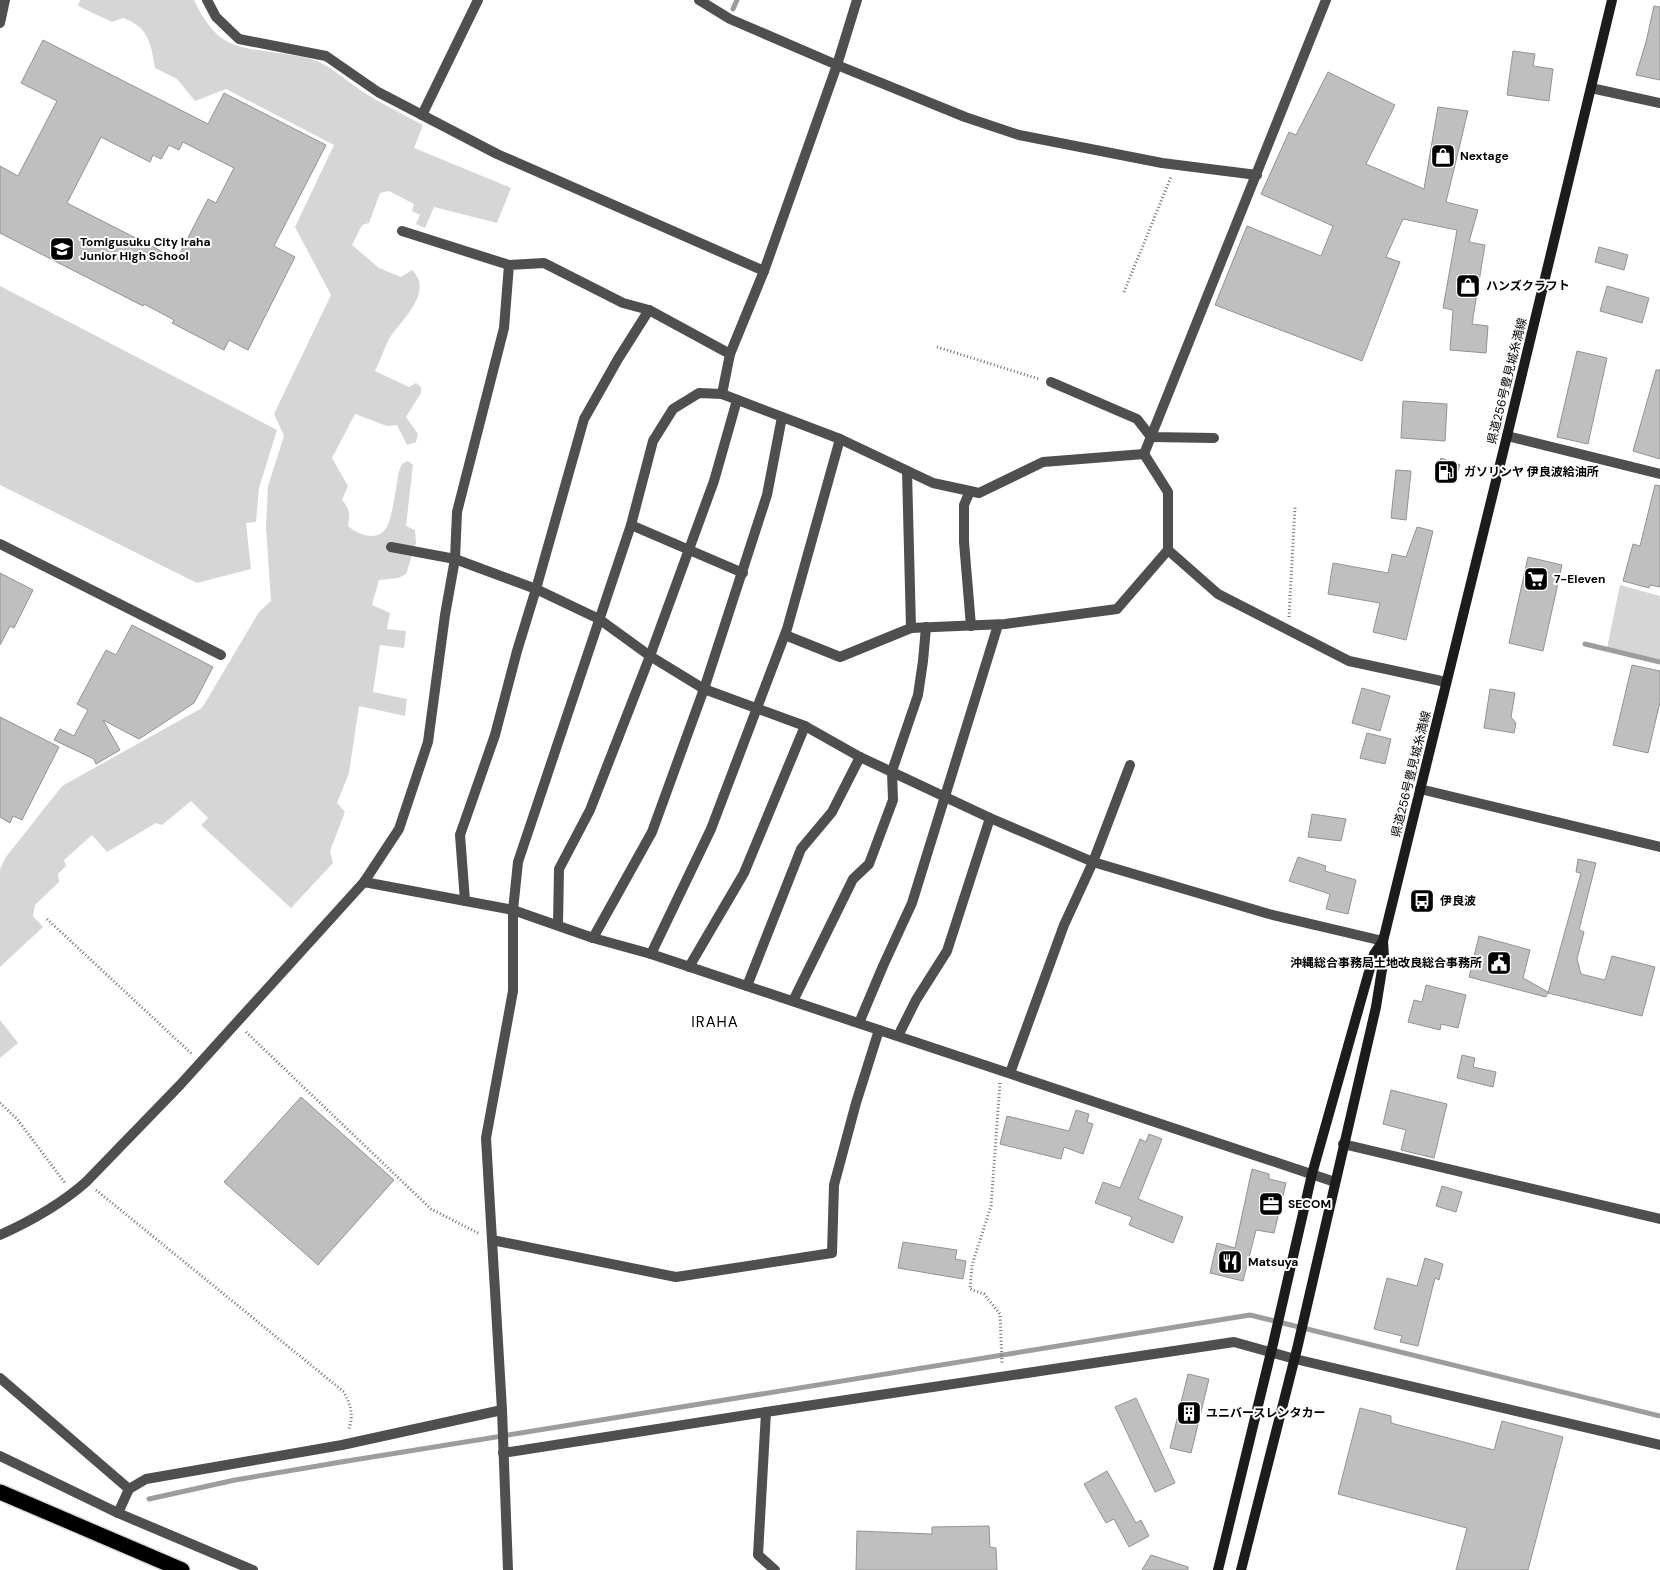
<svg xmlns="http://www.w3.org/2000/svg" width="1660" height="1570" font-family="'DM Sans','Noto Sans JP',sans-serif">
	<rect width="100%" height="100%" fill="#fff"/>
	<g fill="#d6d6d6">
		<path d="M80,0h114c24,50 43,47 92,54 11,2 22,3 33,8 15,7 28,19 41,28 20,13 42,24 63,35l-9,23 97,40 -14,35 -63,-16 -9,21 -9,-4 4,-9 -8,-4 2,-7 -25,-13 -9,2 -11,30 -7,2 -10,20 27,23 22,9 11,-7c23,22 -11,50 -23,69 -5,10 -9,22 -14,32l34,16 7,-4 5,4v6l-15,24 12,17 -2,8 -9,3 -10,-20 -10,1 -32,-12 -23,44 16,28 -6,14c8,9 8,14 6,26 13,11 34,17 41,-4 5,-16 7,-35 10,-51l3,-7 6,-3 5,4 -7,61 9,4 1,13 -10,31 -8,4 -19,2 -7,25 18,8 -3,16 19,2 -2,17 -24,-3 -7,47 34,7 -2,17 -46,-10 -10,67 -12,30 8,9 -15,39 3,12 -42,45 -90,-83 7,-7 -17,-17 -29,24 -6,-2 -49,29 -15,-17 -28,25 2,6 -8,8 1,8 -24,23 -2,11 10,11 -43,40v-98l6,-12 56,-71 140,-78 57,-96 12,-11 -5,-74 2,-41 16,-50 -10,-22 57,-119 -36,-68 39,-82 -108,-56 -31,12 -18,-22 -22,-11c-4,-24 -6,-41 -32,-50l-11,4 -34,-16z"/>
		<polygon points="0,286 277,430 259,488 256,522 246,523 251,569 197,583 0,485"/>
		<polygon points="1620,585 1660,596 1660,661 1607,648"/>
		<polygon points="0,1020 18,1043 0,1058"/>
	</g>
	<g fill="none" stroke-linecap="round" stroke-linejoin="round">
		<g stroke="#9d9d9d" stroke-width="5">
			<polyline points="733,9 737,0"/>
			<polyline points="1585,644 1660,662"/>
			<polyline points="149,1499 235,1480 341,1462 1250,1315 1660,1416"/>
		</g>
	</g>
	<g fill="#bfbfbf" stroke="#939393" fill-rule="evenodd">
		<polygon points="1654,6 1660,7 1660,80 1636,75 1646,42"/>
		<path d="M43,40l165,84 16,-31 102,52 -52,101 21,11 -47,93 -19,-10 -5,10 -52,-27 2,-3 -30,-16 -1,2 -143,-73v-67l18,10 39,-75 -36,-18zM101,137l49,25 3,-7 8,4 8,-14 10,5 4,-8 51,26 -18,35 -8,-4 -31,60 -110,-56z"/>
		<polygon points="1513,51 1535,54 1533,66 1553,69 1549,101 1507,95"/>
		<polygon points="1328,72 1395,105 1366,164 1424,189 1438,107 1468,111 1446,202 1478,210 1469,242 1485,245 1472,324 1488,326 1486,353 1450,350 1453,310 1443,308 1457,230 1403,219 1386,257 1400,262 1362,361 1215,305 1247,226 1321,256 1333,226 1261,194 1289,132 1296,135"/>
		<polygon points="1599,247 1628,255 1624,270 1595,262"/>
		<polygon points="1607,286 1649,298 1642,323 1600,311"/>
		<polygon points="1577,351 1607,358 1588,444 1557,437"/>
		<polygon points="1656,370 1660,370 1660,459 1633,451"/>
		<polygon points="1403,401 1447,404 1445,441 1401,438"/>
		<polygon points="1441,458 1460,465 1453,484 1434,478"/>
		<polygon points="1396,470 1411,471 1406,520 1391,518"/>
		<polygon points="1655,485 1660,486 1660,587 1650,585 1649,588 1623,581 1633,544 1640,546"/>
		<polygon points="1417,527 1433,531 1406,640 1373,632 1380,603 1328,594 1333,563 1388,573 1392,554 1406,557"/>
		<polygon points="1528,557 1562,565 1543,651 1509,643"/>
		<polygon points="0,573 33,590 14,628 10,626 0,645"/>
		<polygon points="132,625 213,667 194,703 139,739 103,720 120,750 96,764 94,759 54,740 60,729 74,736 88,710 77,704 106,650 116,655"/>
		<polygon points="1632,665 1660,671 1660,702 1648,753 1613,745"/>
		<polygon points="1362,688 1390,696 1380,731 1352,723"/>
		<polygon points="1490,689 1515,693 1511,717 1516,723 1514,733 1484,728"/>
		<polygon points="0,717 59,747 22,820 13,816 10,823 0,817"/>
		<polygon points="1367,733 1391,739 1385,764 1360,758"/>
		<polygon points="1312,814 1346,819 1341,841 1308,837"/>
		<polygon points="1298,857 1326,866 1325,871 1356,880 1348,914 1326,909 1330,894 1289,881"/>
		<polygon points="1578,859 1596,863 1579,930 1584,932 1577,959 1581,974 1605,980 1612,956 1655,967 1642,1016 1548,993 1581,873 1576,872"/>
		<polygon points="1479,936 1530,950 1523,978 1548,992 1546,997 1469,977"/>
		<polygon points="1426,985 1466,995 1458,1028 1441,1024 1440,1030 1408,1022 1414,1000 1422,1002"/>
		<polygon points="1462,1055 1475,1058 1473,1067 1496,1072 1493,1087 1457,1078"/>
		<polygon points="1391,1090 1447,1104 1434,1158 1401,1150 1406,1130 1383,1124"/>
		<polygon points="301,1097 394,1180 318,1265 224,1182"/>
		<polygon points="1076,1110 1089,1114 1087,1122 1093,1124 1083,1154 1064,1147 1061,1159 1000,1144 1007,1116 1069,1131"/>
		<polygon points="1149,1134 1162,1139 1138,1199 1183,1217 1173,1243 1129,1225 1132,1217 1095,1203 1103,1182 1120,1188 1140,1139 1146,1142"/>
		<polygon points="1252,1169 1269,1174 1269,1179 1286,1183 1274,1233 1256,1230 1243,1281 1210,1273 1217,1243 1235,1248"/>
		<polygon points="1442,1186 1462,1192 1456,1212 1436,1206"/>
		<polygon points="903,1242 957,1250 955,1259 966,1261 963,1279 898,1268"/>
		<polygon points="1425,1258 1443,1264 1439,1280 1435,1278 1418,1346 1400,1342 1402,1336 1374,1329 1387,1278 1417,1286"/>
		<polygon points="1188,1374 1209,1379 1191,1453 1170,1448"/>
		<polygon points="1136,1398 1175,1483 1155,1492 1115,1407"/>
		<polygon points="1360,1408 1391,1416 1391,1423 1494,1450 1502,1421 1563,1437 1528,1570 1456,1570 1467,1528 1338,1494"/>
		<polygon points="1107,1471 1136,1523 1141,1520 1149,1536 1129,1547 1114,1519 1106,1523 1084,1484"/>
		<polygon points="989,1526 990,1547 996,1548 997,1570 856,1570 857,1531 932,1534 932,1527"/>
		<polygon points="1151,1555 1188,1567 1188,1570 1142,1570"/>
	</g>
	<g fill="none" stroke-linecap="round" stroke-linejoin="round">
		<defs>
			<polyline id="motorway" points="0,1492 182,1570"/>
		</defs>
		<use href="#motorway" stroke="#dbdbdb" stroke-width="18"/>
		<g stroke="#717171" stroke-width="3" stroke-dasharray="1 2.5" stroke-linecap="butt">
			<polyline points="1124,292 1171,177"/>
			<polyline points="937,347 1039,379"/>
			<polyline points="1289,617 1295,507"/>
			<polyline points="47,919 193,1055"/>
			<polyline points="246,1032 431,1209 480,1234"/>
			<polyline points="1000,1083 991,1206 972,1265 970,1289 984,1294 1000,1314 1002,1364"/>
			<polyline points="0,1103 17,1119 65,1183"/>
			<path d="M96,1190l248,202c7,14 10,24 4,39"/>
		</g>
		<polyline stroke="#4f4f4f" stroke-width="10" points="0,544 221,655"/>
		<g stroke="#4f4f4f" stroke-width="10">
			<polyline points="207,0 216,17 239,39 326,56 378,92 497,154 764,271"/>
			<polyline points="699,0 730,19 837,65 965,117 1019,135 1162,163 1257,175"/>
			<polyline points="857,0 837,65 764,271 730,354 722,394 840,439 933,483 979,493 1043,462 1144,454"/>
			<polyline points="1591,88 1660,103"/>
			<polyline points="422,115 478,0"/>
			<polyline points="402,231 509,265"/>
			<polyline points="1051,382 1137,419 1151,437 1214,438"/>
			<polyline points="1507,436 1660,474"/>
			<polyline points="1144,454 1326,0"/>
			<polyline points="1144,454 1168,492 1168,550 1218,594 1349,661 1446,682"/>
			<polyline points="970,491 964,505 964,542 971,626"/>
			<polyline points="631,525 743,573"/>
			<polyline points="391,547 455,559 536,589 599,619 650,656 704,689 805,726 860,757 990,818 1093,862 1269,914 1383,941"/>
			<polyline points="911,628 1005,624 1117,609 1168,550"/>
			<polyline points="785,635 840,657 911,628 907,471"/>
			<polyline points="364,882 513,910 593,938 651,954 1335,1182"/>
			<polyline points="465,901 460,835 495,735 517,651 536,589 584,419 618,359 649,310"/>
			<polyline points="558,925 559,869 590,810 650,656 714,481 737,400"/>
			<polyline points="593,938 652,832 704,689 767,495 782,417"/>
			<polyline points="651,954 711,829 787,629 840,439"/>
			<polyline points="689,967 744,873 805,726"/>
			<polyline points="747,986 801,849 832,812 860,757"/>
			<polyline points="793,1001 853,879 869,864 893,800 892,771 918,695 923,661 926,627"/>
			<polyline points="859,1023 883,966 912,903 998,625"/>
			<polyline points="898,1036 916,1000 947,951 990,818"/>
			<polyline points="1010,1073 1064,925 1093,862 1130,765"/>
			<polyline points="1343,1144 1660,1219"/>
			<path d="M0,1235c31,-14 60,-30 86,-53l94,-97 184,-203 35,-53 29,-87 17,-127 10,-56 2,-47 47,-184 5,-63 35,-2 79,40 26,7 81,44"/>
			<polyline points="492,1240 676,1277 832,1253 834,1185 856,1103 879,1030"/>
			<polyline points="0,1378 129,1489"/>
			<polyline points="766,1412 758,1555 775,1570"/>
			<polyline points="503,1453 766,1412 1234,1342 1295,1359 1660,1445"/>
			<polyline points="118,1513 129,1489 146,1479 342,1445 502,1410"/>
			<polyline points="508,1570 502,1410 486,1138 513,991 513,910 518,862 631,525 653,441 673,409 699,393 722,394"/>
		</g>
		<g stroke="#4f4f4f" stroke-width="10">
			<polyline points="0,23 5,0"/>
			<polyline points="1420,789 1660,847"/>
			<polyline points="0,1456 118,1513 253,1570"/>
		</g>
		<g stroke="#1c1c1c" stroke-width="10">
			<polyline points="1218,1570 1273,1344 1312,1174 1374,954 1383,941"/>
			<polyline points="1241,1570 1297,1349 1376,1007 1384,957 1383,941 1507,436 1612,0"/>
		</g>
		<use href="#motorway" stroke="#000" stroke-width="15"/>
	</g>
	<defs>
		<symbol id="shop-square" viewBox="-11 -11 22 22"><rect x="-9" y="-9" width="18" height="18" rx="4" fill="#000" stroke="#fff"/><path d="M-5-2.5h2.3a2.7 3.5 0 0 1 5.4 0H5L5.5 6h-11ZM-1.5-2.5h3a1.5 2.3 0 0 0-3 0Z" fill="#fff"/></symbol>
		<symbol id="school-square" viewBox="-11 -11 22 22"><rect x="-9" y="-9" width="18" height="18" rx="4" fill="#000" stroke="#fff"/><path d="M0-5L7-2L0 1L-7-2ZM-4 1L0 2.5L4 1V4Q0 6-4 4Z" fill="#fff"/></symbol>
		<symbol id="fuel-square" viewBox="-11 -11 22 22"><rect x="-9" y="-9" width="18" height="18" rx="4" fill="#000" stroke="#fff"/><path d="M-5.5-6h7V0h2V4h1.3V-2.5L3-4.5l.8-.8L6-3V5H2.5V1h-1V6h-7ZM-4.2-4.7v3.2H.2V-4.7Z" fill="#fff"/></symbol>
		<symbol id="supermarket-square" viewBox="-11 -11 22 22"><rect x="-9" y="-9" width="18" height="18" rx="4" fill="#000" stroke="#fff"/><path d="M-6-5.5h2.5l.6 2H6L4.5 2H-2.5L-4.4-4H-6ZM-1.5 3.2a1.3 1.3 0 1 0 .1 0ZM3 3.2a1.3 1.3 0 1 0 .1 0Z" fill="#fff"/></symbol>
		<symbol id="bus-square" viewBox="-11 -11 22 22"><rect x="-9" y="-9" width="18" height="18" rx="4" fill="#000" stroke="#fff"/><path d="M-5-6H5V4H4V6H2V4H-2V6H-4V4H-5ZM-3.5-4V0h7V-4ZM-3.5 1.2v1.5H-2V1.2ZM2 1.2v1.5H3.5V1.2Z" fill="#fff"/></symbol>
		<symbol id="civic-square" viewBox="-11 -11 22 22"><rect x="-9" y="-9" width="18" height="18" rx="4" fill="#000" stroke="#fff"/><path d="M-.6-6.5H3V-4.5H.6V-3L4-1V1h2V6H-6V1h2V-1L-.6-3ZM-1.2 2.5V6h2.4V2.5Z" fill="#fff"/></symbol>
		<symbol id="office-square" viewBox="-11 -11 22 22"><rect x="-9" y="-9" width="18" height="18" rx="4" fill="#000" stroke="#fff"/><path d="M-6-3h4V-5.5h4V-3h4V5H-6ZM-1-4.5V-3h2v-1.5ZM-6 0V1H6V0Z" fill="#fff"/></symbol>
		<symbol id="restaurant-square" viewBox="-11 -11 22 22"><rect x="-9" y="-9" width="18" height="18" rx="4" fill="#000" stroke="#fff"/><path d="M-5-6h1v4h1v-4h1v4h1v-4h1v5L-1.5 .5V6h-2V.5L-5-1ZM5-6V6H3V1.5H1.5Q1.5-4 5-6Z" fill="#fff"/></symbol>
		<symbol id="building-square" viewBox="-11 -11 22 22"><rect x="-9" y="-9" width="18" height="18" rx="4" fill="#000" stroke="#fff"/><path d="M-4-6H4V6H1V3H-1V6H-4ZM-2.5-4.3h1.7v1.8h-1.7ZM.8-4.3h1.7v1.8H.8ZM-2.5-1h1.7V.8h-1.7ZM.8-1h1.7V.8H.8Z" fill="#fff"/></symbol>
	</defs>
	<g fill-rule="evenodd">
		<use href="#shop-square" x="1429" y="142" width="28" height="28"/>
		<use href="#school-square" x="48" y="235" width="28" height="28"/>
		<use href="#shop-square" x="1454" y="272" width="28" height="28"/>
		<use href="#fuel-square" x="1432" y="458" width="28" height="28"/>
		<use href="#supermarket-square" x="1522" y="565" width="28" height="28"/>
		<use href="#bus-square" x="1408" y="887" width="28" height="28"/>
		<use href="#civic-square" x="1485" y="949" width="28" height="28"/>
		<use href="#office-square" x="1257" y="1190" width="28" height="28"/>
		<use href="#restaurant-square" x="1216" y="1248" width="28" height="28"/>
		<use href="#building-square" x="1175" y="1399" width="28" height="28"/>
	</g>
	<g text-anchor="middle" stroke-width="4" stroke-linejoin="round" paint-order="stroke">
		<g font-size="12" font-weight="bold" fill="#000" stroke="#fff" text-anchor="start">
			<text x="1460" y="160">Nextage</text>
			<text x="80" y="246">Tomigusuku City Iraha<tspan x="80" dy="14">Junior High School</tspan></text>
			<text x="1486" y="290">ハンズクラフト</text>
			<text x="1464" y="476">ガソリンヤ 伊良波給油所</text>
			<text x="1554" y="583">7-Eleven</text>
			<text x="1440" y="905">伊良波</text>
			<text x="1482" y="967" text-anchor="end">沖縄総合事務局土地改良総合事務所</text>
			<text x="1288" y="1208">SECOM</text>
			<text x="1248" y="1266">Matsuya</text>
			<text x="1206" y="1417">ユニバースレンタカー</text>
		</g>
		<g font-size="12" fill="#000" stroke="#fff">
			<text transform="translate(1507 381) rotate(-76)" y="4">県道256号豊見城糸満線</text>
			<text transform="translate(1411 774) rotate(-76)" y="4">県道256号豊見城糸満線</text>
		</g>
		<g font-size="15" letter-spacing="1" fill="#000" stroke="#fff">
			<text x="715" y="1027">IRAHA</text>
		</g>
	</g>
</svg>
